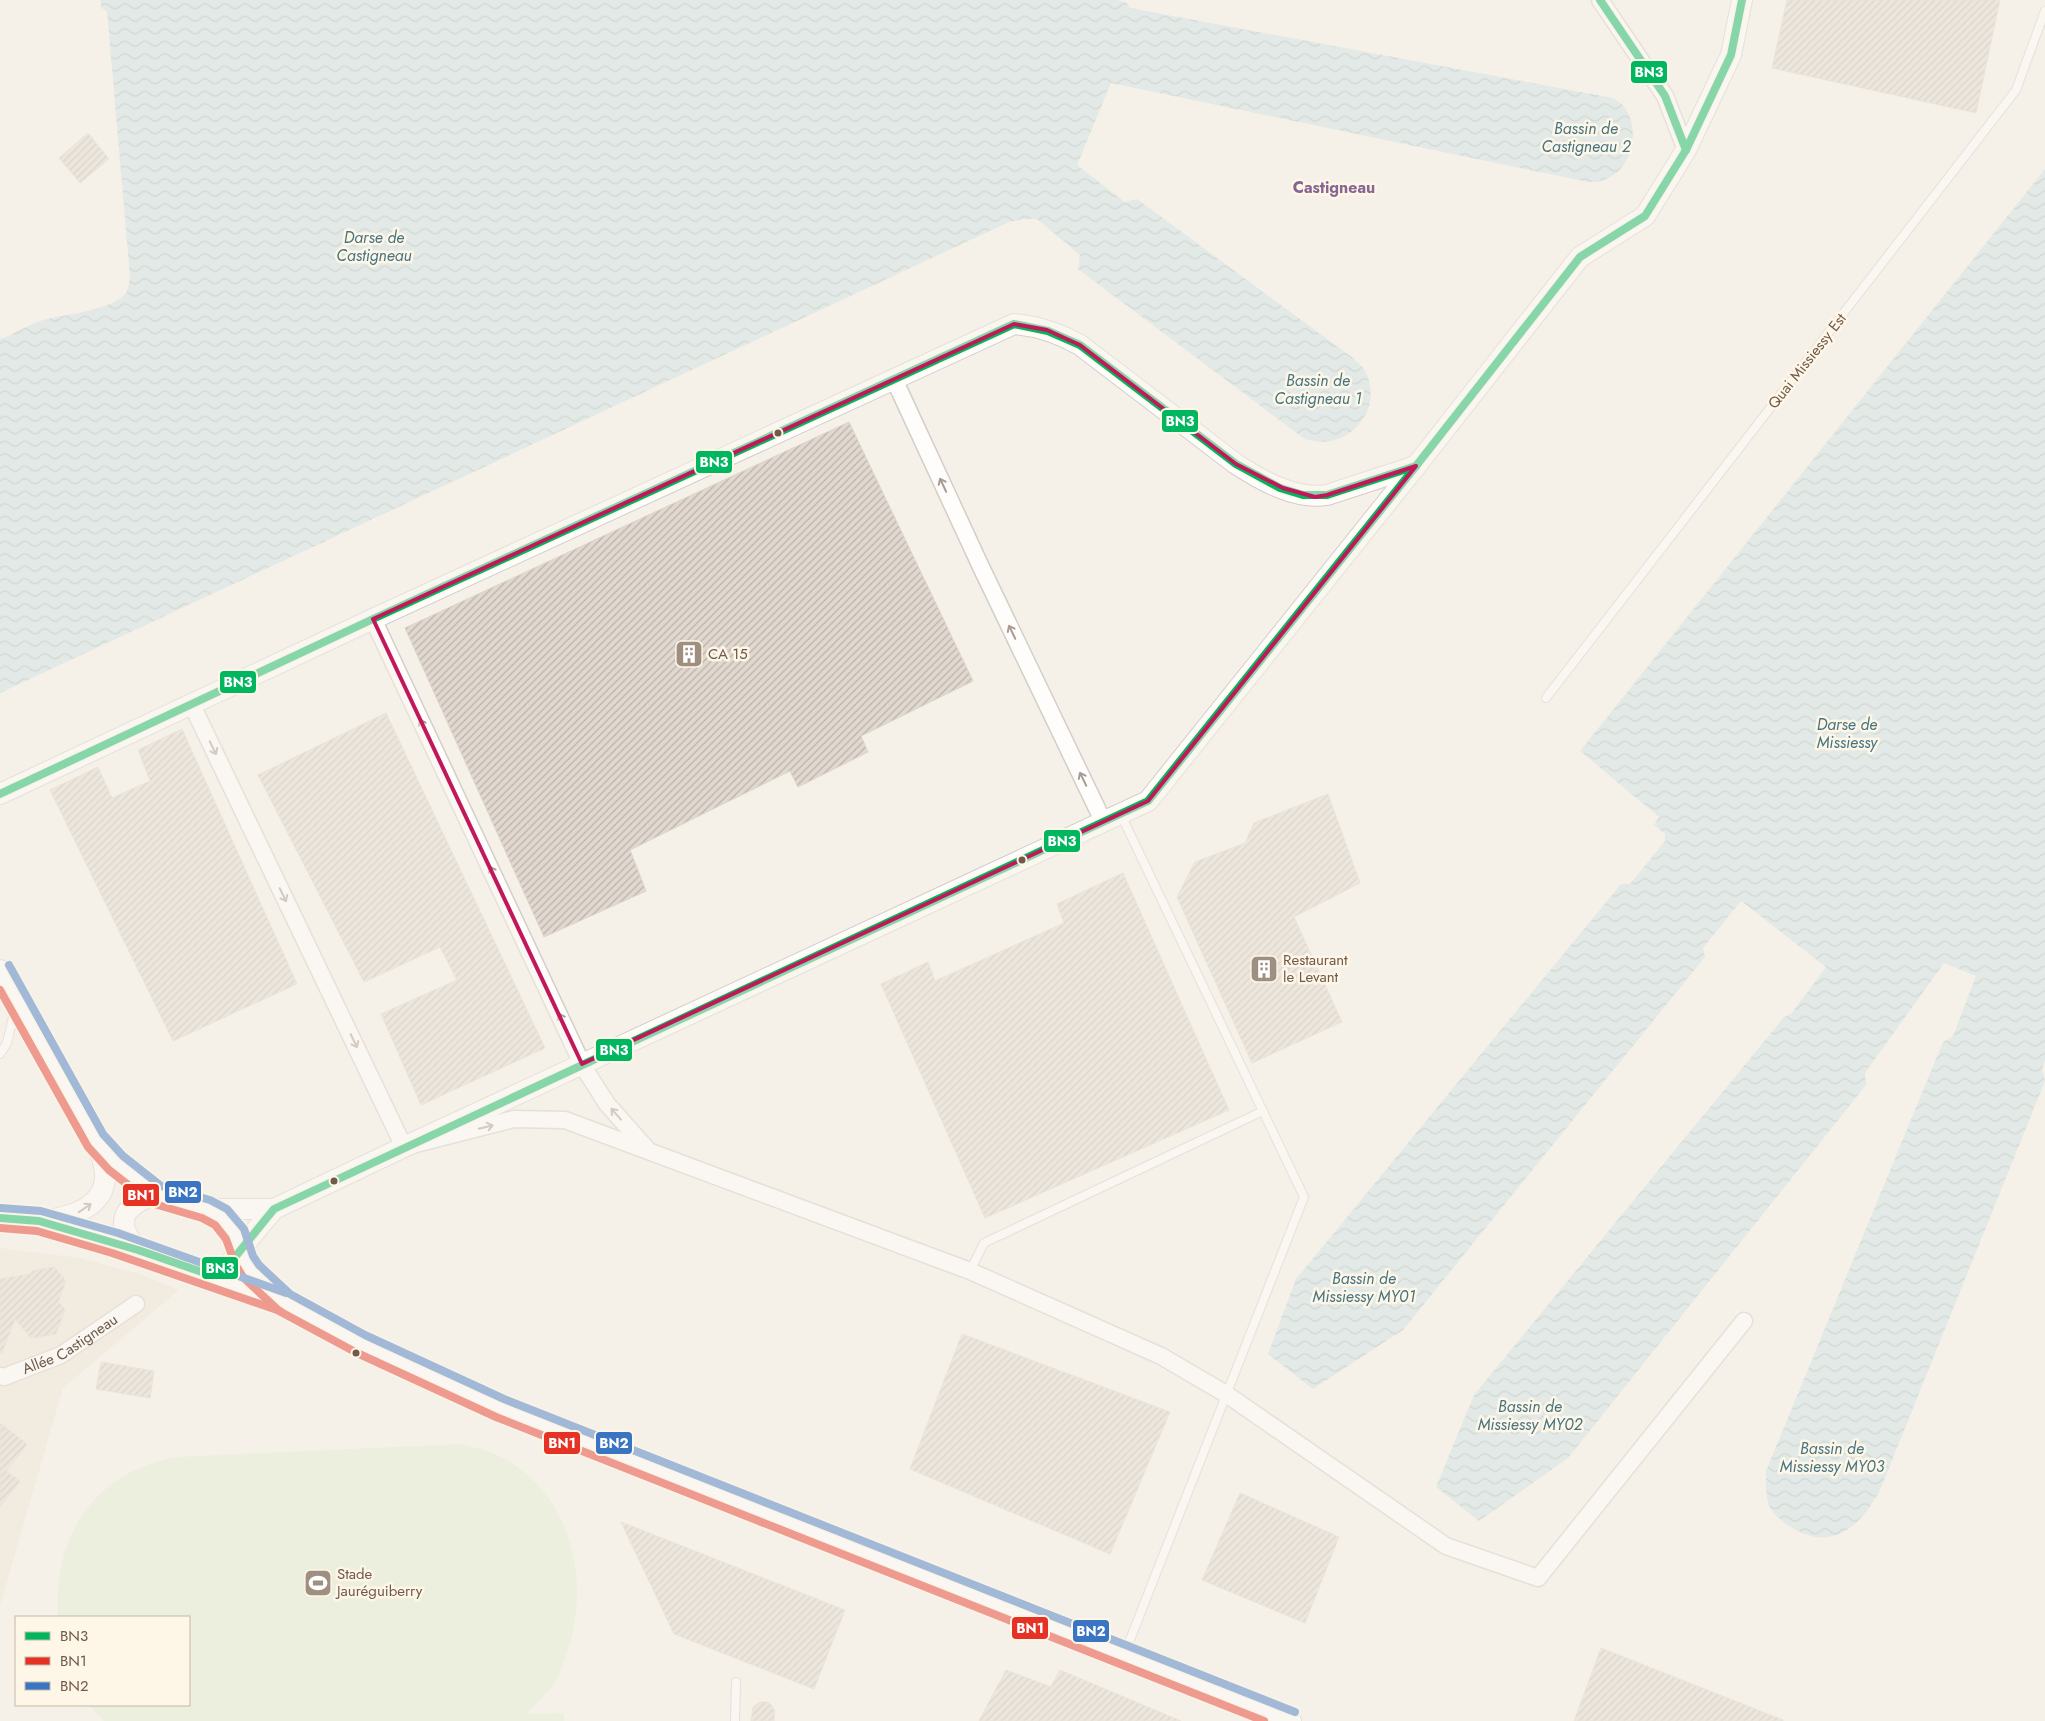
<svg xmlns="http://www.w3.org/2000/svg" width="2045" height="1721" font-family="Jost,sans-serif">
	<defs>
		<pattern id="water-waves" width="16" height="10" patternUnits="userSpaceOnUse" patternTransform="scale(1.25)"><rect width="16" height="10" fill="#cae1e4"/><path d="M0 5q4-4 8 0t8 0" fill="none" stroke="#a8b9bb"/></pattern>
		<pattern id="building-hatch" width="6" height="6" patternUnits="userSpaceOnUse" patternTransform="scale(1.25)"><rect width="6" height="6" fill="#e1d9d0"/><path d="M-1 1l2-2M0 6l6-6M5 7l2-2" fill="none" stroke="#bbb3ab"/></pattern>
	</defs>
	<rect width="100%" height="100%" fill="#f5f1e8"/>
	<polygon fill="#eee4d5" points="0,1248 80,1258 140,1274 179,1290 63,1388 0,1606"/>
	<path fill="#e0ecd3" d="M460,1444c17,4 35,8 50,18 64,40 81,125 56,193 -3,7 -5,15 -8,21 -8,15 -20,26 -32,38l38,-1v8h-460l-15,-16h100v-88h-131c-5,-82 36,-145 119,-160z"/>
	<g fill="url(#water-waves)">
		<path d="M101,0h1016l9,2 4,6 483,90c4,3 10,6 12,10 16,23 7,62 -21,72 -5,2 -11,2 -16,2l-477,-99 -34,82 48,37 12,-3 216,159c3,3 8,7 11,11 24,41 -20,88 -62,68l-224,-168 2,-14 -43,-36h-14l-14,3 -1009,471v-354c15,-5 27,-14 43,-19 23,-6 56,-8 76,-21 9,-5 10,-13 11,-23l-23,-265 -6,-3z"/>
		<path d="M2045,169v891l-3,9 3,12 -165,409c-17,32 -44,61 -82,41 -10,-5 -21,-12 -27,-22 -6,-10 -5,-26 -5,-38l177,-429 10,-6 23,-60 -32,-13 -79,110 1,12 -298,373 -89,63 -43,-34 38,-92 310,-378 7,-3 35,-47 -85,-66 -38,47 2,9 -302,373 -90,59 -45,-35 28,-75 325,-395h9l35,-43v-7l-11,-9 5,-8 -79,-66z"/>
	</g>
	<g fill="url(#building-hatch)" stroke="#ddd4ca">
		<polygon points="1787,0 2000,0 1976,113 1772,68"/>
		<polygon points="88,133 109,159 80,183 59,158"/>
		<polygon points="849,422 973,681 861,736 868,752 798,787 790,771 630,850 646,891 544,937 405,628"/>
		<polygon points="386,713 545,1048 421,1105 381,1014 457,980 440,947 364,982 258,775"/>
		<polygon points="182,729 297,984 173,1041 50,790 98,767 112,798 150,781 138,750"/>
		<polygon points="1328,794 1360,883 1294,917 1342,1022 1252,1063 1177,897 1195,862 1245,843 1254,823"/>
		<polygon points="1123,873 1229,1110 985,1218 881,984 928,962 935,981 1064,923 1057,904"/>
		<polygon points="54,1267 66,1281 58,1302 65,1309 56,1334 31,1338 15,1319 2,1353 0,1353 0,1279 31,1274 32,1271"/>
		<polygon points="962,1334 1170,1412 1110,1554 910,1469"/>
		<polygon points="101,1362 154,1371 150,1398 96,1389"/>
		<polygon points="0,1423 27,1444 6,1471 20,1481 0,1507"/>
		<polygon points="1240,1493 1339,1537 1305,1623 1202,1580"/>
		<polygon points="621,1522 845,1610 814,1689 674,1634"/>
		<polygon points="1601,1648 1783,1720 1783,1721 1574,1721"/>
		<polygon points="1006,1670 1051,1687 1060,1670 1181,1721 979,1721"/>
		<polygon points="760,1702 768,1702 772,1706 775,1711 774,1721 751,1721 753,1707"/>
	</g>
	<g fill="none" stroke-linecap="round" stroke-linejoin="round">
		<defs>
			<g id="service">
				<polyline points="1546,698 2016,90 2045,11"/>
				<polyline points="1121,815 1304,1197 1124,1655"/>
				<polyline points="0,1054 7,1043 16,1004"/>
				<polyline points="970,1271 984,1243 1263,1111"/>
				<polyline points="735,1721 736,1682"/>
			</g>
			<g id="minor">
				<polyline points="1600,0 1665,96 1686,150"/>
				<polyline points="894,379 981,567 1104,823"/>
				<polyline points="373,619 584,1068 607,1104 647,1149"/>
				<polyline points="192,705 404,1147 514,1119 565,1120 970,1271 1161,1356 1226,1394 1446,1546 1538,1578 1744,1321"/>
				<path id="s1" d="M0,1376l4,1 57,-22 75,-51"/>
			</g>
			<g id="tertiary">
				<path d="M0,794l373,-175 641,-295c24,2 45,9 66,21l156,119c26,17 60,36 91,31l89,-29"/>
				<path d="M0,970l95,170c4,11 10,22 10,34 1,34 -35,43 -62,47"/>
				<path d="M99,1145c12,13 43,44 58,50 21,8 47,8 65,23 14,11 15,29 23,43 8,15 22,25 34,37"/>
				<polyline points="206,1209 274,1209"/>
				<polyline points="0,1218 39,1221 115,1243 284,1302 361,1344 500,1408 1291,1721"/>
				<path d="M138,1250c-25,-28 -15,-45 18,-55"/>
				<polyline points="202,1272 227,1267 252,1235 274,1209 404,1147 1148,801 1416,466 1580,257 1645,216 1686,150 1731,55 1742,0"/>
			</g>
		</defs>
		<use href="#service" stroke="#d3cec6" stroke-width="10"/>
		<use href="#minor" stroke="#d3cec6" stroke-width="19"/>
		<use href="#tertiary" stroke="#d3cec6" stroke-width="22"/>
		<use href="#service" stroke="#fefdfc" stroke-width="8"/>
		<use href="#minor" stroke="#fefdfc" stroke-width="16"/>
		<use href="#tertiary" stroke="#fefdfc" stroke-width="20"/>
		<defs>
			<g id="bus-1">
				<polyline points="1600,0 1665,96 1686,150"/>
				<polyline points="0,794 373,619 1014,324 1048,331 1080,345 1236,464 1280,488 1303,495 1327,495 1416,466"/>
				<polyline points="0,1218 39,1221 138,1250 202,1272 227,1267 274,1209 1148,801 1416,466 1580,257 1645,216 1686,150 1731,55 1742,0"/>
			</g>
			<g id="bus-2">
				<polyline points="0,990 88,1147 109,1170 151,1203 202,1218 215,1225 226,1239 235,1264 243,1277 279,1311 357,1353 496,1417 1264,1721"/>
				<polyline points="0,1228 37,1231 112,1253 280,1311"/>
			</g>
			<g id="bus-3">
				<polyline points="9,965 103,1134 123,1156 161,1186 210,1200 227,1209 244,1229 253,1256 259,1265 290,1294 365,1335 504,1399 1295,1712"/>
				<polyline points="1,1208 41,1211 118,1233 286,1293"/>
			</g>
		</defs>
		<use href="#bus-1" stroke="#fef6e7" stroke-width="11"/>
		<use href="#bus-2" stroke="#fef6e7" stroke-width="11"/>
		<use href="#bus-3" stroke="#fef6e7" stroke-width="11"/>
		<use href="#bus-1" stroke="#00b65f" stroke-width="8"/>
		<use href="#bus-2" stroke="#e53225" stroke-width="8"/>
		<use href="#bus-3" stroke="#3a75c4" stroke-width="8"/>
	</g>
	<defs><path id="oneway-shaft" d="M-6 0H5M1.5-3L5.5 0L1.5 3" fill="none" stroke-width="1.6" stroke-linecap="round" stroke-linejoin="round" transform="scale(1.25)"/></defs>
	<g stroke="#a99b91">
		<use href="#oneway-shaft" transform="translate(943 485) rotate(-115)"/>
		<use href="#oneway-shaft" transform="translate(1012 632) rotate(-116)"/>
		<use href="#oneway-shaft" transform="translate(423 726) rotate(-115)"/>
		<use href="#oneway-shaft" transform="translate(213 748) rotate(64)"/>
		<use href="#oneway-shaft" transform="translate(1083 779) rotate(-116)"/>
		<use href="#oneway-shaft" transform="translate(493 873) rotate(-115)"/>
		<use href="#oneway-shaft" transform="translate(283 895) rotate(64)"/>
		<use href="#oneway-shaft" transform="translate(562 1020) rotate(-115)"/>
		<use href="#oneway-shaft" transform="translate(354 1041) rotate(64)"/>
		<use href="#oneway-shaft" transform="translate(616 1114) rotate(-131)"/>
		<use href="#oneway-shaft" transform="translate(486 1127) rotate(-14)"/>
		<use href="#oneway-shaft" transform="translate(85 1208) rotate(-34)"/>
	</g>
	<path d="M0 0H2045V1721H0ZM1014,324l33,6 33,15 156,119 47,24 32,9 12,-2 89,-29 -268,335 -566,263 -209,-445z" fill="#f5f1e8" fill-opacity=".55" fill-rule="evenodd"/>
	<path fill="none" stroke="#c2185b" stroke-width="4" stroke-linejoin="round" d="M1014,324l33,6 33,15 156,119 47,24 32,9 12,-2 89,-29 -268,335 -566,263 -209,-445z"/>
	<defs>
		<symbol id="building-square" viewBox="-11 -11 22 22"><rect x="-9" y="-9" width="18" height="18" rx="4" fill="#9f8f81" stroke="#fef6e7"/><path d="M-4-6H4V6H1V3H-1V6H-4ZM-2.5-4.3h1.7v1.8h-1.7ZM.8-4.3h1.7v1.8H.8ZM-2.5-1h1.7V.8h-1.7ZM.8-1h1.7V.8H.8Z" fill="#fff"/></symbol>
		<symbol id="stadium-square" viewBox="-11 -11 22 22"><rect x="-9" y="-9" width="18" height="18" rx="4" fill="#9f8f81" stroke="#fef6e7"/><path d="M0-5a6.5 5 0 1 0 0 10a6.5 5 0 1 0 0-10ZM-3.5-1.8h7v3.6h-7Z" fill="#fff"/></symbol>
	</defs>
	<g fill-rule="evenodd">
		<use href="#building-square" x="673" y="638" width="32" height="32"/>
		<use href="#building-square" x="1248" y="953" width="32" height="32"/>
		<use href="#stadium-square" x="302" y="1567" width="32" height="32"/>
	</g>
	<g fill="#705a4a" stroke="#fef6e7" stroke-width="2">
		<circle cx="778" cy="433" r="4.5"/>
		<circle cx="1022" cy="860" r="4.5"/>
		<circle cx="334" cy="1181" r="4.5"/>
		<circle cx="356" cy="1353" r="4.5"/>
	</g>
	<g text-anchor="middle" stroke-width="5" stroke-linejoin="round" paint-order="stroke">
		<g font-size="15" fill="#705a4a" stroke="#fef6e7">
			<text transform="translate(1807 361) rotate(-52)" y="5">Quai Missiessy Est</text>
			<text dy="5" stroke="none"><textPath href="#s1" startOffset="78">Allée Castigneau</textPath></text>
		</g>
		<g font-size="15" fill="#705a4a" stroke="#fef6e7" text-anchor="start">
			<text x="708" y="659">CA 15</text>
			<text x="1283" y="965">Restaurant<tspan x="1283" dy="17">le Levant</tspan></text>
			<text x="337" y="1579">Stade<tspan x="337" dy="17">Jauréguiberry</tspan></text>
		</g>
		<g font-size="16" font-style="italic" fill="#457583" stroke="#fef6e7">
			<text x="1586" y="134">Bassin de<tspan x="1586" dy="18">Castigneau 2</tspan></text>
			<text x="374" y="243">Darse de<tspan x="374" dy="18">Castigneau</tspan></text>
			<text x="1318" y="386">Bassin de<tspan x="1318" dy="18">Castigneau 1</tspan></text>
			<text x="1847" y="730">Darse de<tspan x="1847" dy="18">Missiessy</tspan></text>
			<text x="1364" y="1284">Bassin de<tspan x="1364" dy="18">Missiessy MY01</tspan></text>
			<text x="1530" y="1412">Bassin de<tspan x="1530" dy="18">Missiessy MY02</tspan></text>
			<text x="1832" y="1454">Bassin de<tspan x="1832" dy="18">Missiessy MY03</tspan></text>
		</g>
		<g font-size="16" font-weight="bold" fill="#866693" stroke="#fef6e7">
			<text x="1334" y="193">Castigneau</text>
		</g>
	</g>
	<g stroke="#fef6e7" stroke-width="2">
		<rect x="1630" y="60" width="38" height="24" rx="5" fill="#00b65f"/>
		<rect x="1161" y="409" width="38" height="24" rx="5" fill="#00b65f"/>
		<rect x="695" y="450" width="38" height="24" rx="5" fill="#00b65f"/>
		<rect x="219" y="670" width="38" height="24" rx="5" fill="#00b65f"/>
		<rect x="1043" y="829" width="38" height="24" rx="5" fill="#00b65f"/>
		<rect x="595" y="1038" width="38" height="24" rx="5" fill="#00b65f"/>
		<rect x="164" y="1180" width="38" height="24" rx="5" fill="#3a75c4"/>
		<rect x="122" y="1183" width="38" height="24" rx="5" fill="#e53225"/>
		<rect x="201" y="1256" width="38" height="24" rx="5" fill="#00b65f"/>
		<rect x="595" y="1431" width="38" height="24" rx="5" fill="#3a75c4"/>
		<rect x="543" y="1431" width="38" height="24" rx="5" fill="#e53225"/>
		<rect x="1011" y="1616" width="38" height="24" rx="5" fill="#e53225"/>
		<rect x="1072" y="1619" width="38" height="24" rx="5" fill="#3a75c4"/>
	</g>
	<g font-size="14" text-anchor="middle" font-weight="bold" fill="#fff">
		<text x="1649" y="77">BN3</text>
		<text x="1180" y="426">BN3</text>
		<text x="714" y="467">BN3</text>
		<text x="238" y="687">BN3</text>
		<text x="1062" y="846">BN3</text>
		<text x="614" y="1055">BN3</text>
		<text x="183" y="1197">BN2</text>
		<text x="141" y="1200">BN1</text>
		<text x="220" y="1273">BN3</text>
		<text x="614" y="1448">BN2</text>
		<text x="562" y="1448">BN1</text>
		<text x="1030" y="1633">BN1</text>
		<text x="1091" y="1636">BN2</text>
	</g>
	<rect x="15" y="1616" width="175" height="90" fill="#fef6e7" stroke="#c5b8a8"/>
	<rect x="25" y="1632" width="25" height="8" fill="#00b65f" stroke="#c5b8a8"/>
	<text x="60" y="1641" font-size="15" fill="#705a4a">BN3</text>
	<rect x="25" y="1657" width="25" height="8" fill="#e53225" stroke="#c5b8a8"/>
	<text x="60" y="1666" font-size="15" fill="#705a4a">BN1</text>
	<rect x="25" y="1682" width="25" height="8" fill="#3a75c4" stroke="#c5b8a8"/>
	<text x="60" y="1691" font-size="15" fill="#705a4a">BN2</text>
</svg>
